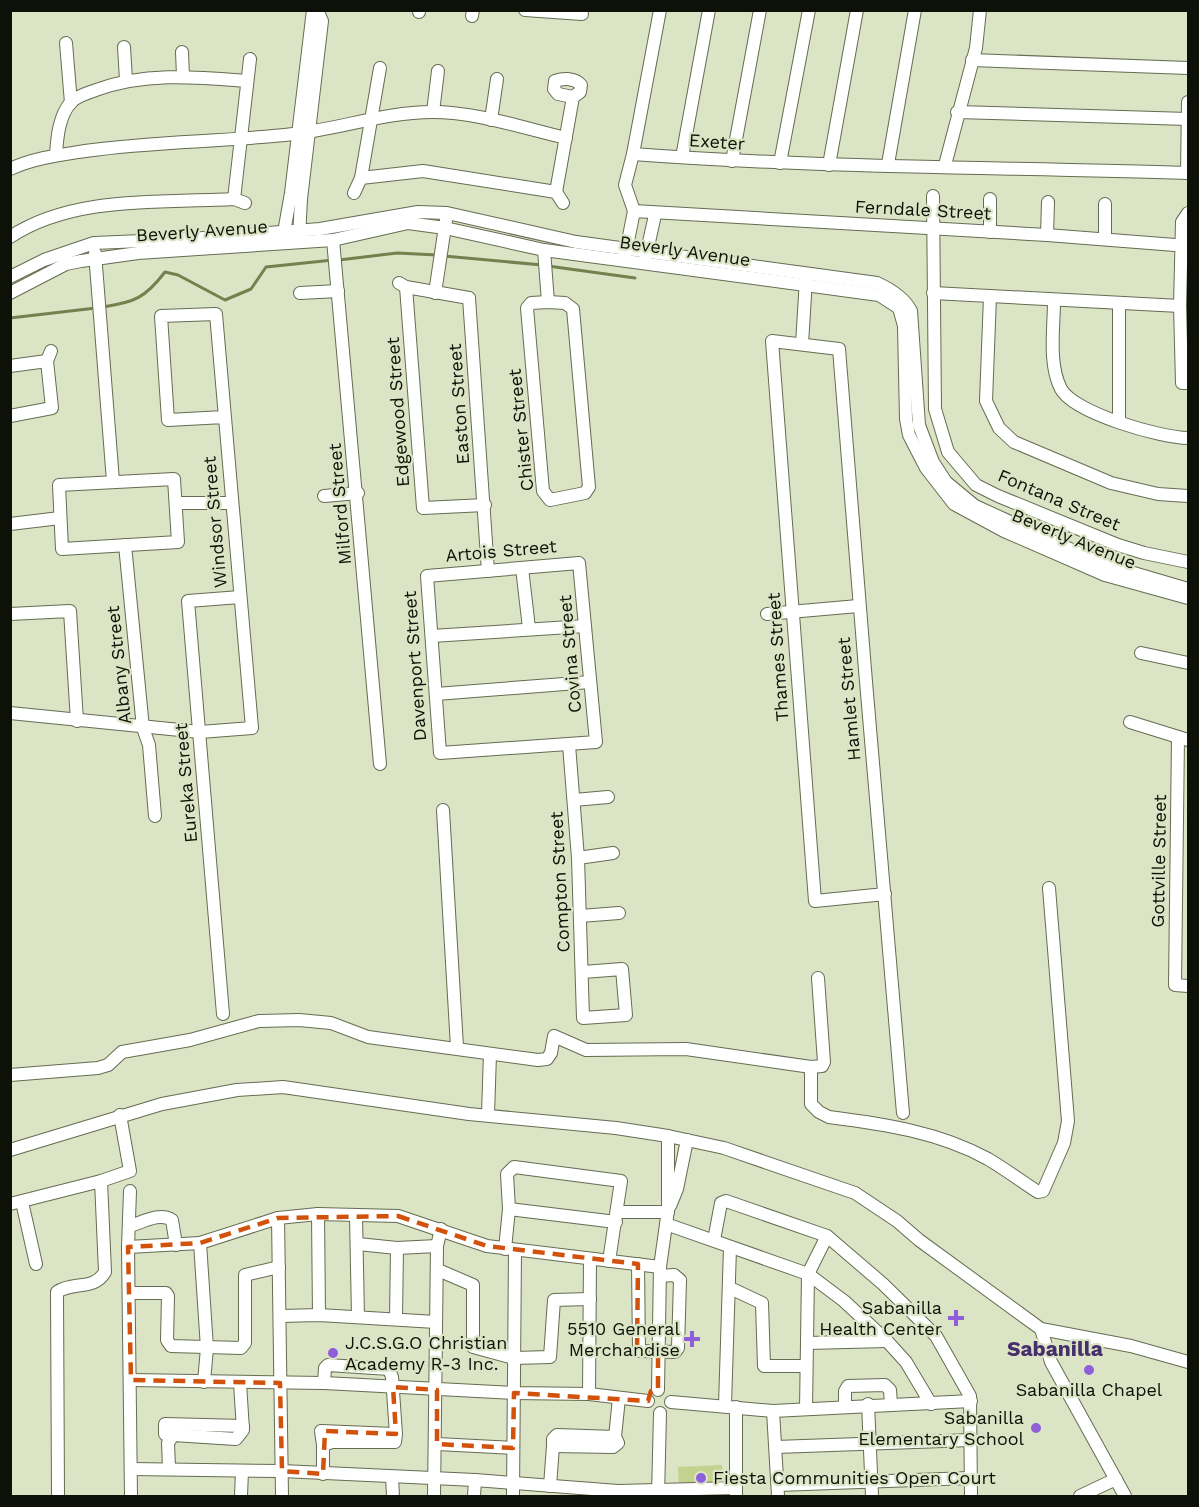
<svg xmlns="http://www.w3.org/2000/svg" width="1199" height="1507" font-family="'Work Sans',sans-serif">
	<rect width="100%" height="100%" fill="#dce4c6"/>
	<polygon fill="#c3d38e" points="722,1465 723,1489 679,1491 678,1467"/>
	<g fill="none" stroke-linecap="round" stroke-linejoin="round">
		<g stroke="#74804d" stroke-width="3">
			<polyline points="444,256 542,265"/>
			<polyline points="339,260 397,253 437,255"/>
			<polyline points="548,266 635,278"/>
			<path d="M103,307c32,-5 42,-9 62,-35l13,3 47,25 26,-11 15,-22 67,-7"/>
			<polyline points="10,318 96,308"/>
		</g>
		<defs>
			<g id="minor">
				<polyline points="525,10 582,14"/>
				<path d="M660,10l-27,144c184,14 370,13 555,19"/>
				<polyline points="419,12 419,10"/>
				<polyline points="472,16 473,10"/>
				<polyline points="66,43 71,103"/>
				<polyline points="124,47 126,80"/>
				<polyline points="182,52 183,76"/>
				<polyline points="972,60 1188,68"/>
				<polyline points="433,112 438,71"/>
				<polyline points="957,112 1188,119"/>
				<polyline points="491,120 497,79"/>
				<polyline points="633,154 625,185 634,211"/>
				<path d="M56,155c1,-18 3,-39 15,-53 6,-6 17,-9 25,-12 49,-18 100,-13 151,-9"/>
				<polyline points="682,157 709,10"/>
				<polyline points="732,161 760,10"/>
				<polyline points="780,163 809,10"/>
				<polyline points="888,164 915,10"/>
				<polyline points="829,165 857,10"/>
				<polyline points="945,165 976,48 980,10"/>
				<path d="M10,169c24,-11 49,-14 75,-18 69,-10 139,-9 208,-17 46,-5 93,-22 139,-22 45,0 91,16 134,26"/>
				<polyline points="1187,173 1188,102"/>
				<polyline points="361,178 380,68"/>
				<path d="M556,192l17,-95 7,-5 1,-7c-6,-7 -17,-7 -26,-4l-1,8 4,5 15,3"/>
				<polyline points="354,193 361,178 423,171 556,192 563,203"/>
				<polyline points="933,196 935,409 948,452 976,485 998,496 1118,545 1144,553 1188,562"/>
				<polyline points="234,199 250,59"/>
				<polyline points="1105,204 1105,239"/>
				<polyline points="1188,213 1182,222 1180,306 1182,383 1188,383"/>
				<polyline points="990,232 990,199"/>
				<polyline points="1047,235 1048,202"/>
				<path d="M10,237c63,-42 152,-34 224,-38l11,4"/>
				<polyline points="283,238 291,193 313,10"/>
				<polyline points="299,238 301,199 322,21 317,10"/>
				<polyline points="333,240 380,764"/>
				<polyline points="544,250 548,302"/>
				<polyline points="95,253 113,481"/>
				<polyline points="625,256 634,211 1047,235 1188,246"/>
				<polyline points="645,260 655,215"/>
				<path d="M10,277l34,-17 50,-17 96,-4 130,-10 98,-17 29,1 129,29 301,41c13,6 27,14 34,28l8,114 14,37 13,20 29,24 128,58 85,25"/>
				<polyline points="399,283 406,287 469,298"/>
				<polyline points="406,287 423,508 485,505"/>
				<polyline points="10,293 66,264 81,261 138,253 333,240 408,223 445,228 544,250 879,295 899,308 904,326 906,419 909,435 926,468 954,504 1004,531 1105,575 1188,598"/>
				<polyline points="300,293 338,291"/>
				<polyline points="435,293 446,220"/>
				<polyline points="933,293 1180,306"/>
				<polyline points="990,296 986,401 999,428 1014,442 1111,483 1158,494 1188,496"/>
				<polyline points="469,298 488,571"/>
				<path d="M1054,301c0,26 -6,63 7,88 13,24 100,49 127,49"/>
				<polygon points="548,302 565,303 573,309 589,487 585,493 550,500 543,491 527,308 531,303"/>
				<polyline points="802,344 806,279"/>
				<polyline points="10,366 47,361"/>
				<polyline points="10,416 52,408 47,361 51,351"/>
				<polyline points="1119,421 1119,304"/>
				<polygon points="174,479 178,542 62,549 59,485"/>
				<polyline points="324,496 358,493"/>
				<polyline points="176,503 231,503"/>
				<polyline points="10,524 60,518"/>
				<polyline points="125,545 143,728 149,745 155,816"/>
				<polygon points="579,563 596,742 440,753 427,576"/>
				<polyline points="522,568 529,628"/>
				<polyline points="10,614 70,611 77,721"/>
				<polyline points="767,614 858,606"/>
				<polyline points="432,636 585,626"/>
				<polyline points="1141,653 1188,663"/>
				<polyline points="436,694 590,682"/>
				<polyline points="10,713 200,732 252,728 216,314 161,316 168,420 224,417"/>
				<polyline points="1130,722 1188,740"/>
				<polyline points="1178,737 1175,985 1188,986"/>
				<polyline points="569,745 578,858 583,1018 626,1015 622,969 583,972"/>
				<polyline points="574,800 608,797"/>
				<polyline points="443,810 457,1047"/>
				<polyline points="578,858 613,853"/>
				<path d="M885,894l-70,7 -43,-560 67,8c19,255 43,509 64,764"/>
				<polyline points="580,916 619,913"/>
				<polyline points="223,1014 188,601 240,597"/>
				<path d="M811,1067v37l8,8 10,5c55,7 110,15 159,42 17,10 33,22 50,33l5,-1 21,-48 4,-22 -19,-233"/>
				<polyline points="10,1075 98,1068 108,1065 122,1052 190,1040 259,1021 299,1020 331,1023 368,1037 538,1060 547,1059 551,1053 554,1036 586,1050 686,1049 811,1067 822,1066 824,1062 818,978"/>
				<polyline points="488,1114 490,1054"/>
				<polyline points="10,1150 162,1104 237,1090 283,1087 469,1114 616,1128 668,1136 724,1148 855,1193 897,1221 919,1240 1041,1329 1131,1346 1188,1362"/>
				<polyline points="130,1191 128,1247 131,1496"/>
				<polyline points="22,1202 36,1264"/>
				<polyline points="10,1204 101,1181 130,1171 120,1115"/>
				<polyline points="670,1206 677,1189 687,1140"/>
				<polyline points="509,1209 616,1222"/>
				<polyline points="618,1212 668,1212"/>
				<polyline points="318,1214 319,1315"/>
				<polyline points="356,1216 358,1317"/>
				<polyline points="278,1218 282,1496"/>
				<polyline points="666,1224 808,1274 844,1301 887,1341 906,1362 931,1404"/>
				<path d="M130,1226c13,-4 30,-14 42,-6l4,25"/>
				<polyline points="714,1240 721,1203 726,1201 827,1236 883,1284 936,1336 970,1396 971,1496"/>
				<polyline points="200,1243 207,1348 204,1382"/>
				<polyline points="358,1244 397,1248 437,1246"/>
				<polyline points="128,1247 200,1243 278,1218 318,1214 398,1216 487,1246 660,1267"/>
				<polyline points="505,1249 509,1209 507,1174 514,1167 621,1181 609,1261"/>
				<polyline points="638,1264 639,1351 675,1352 678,1348 680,1280 674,1275 660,1276"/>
				<polyline points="438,1270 473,1285 473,1347 514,1358 550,1357 554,1300 590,1299"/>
				<polyline points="730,1288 762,1303 764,1366 806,1366"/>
				<polyline points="130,1293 166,1293 168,1296 167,1340 171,1346 241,1348 245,1343 245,1275 279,1267"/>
				<polyline points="281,1316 319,1315 436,1322"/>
				<polyline points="396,1319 397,1248"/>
				<polyline points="1041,1329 1051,1362 1125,1496"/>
				<polyline points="807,1343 887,1341"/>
				<polyline points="131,1380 324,1383 514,1393 589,1394 648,1401"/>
				<polyline points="658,1390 660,1267 668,1210 668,1136"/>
				<polyline points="589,1394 590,1259"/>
				<polyline points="671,1402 773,1411 971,1401"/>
				<polyline points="868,1404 872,1496"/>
				<polyline points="725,1405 730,1248"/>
				<polyline points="845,1406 845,1391 848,1386 885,1385 890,1390 891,1404"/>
				<polyline points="736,1407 736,1496"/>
				<polyline points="806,1409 808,1274 827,1236"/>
				<polyline points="773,1411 778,1496"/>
				<polygon points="557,1435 615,1437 618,1443 613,1447 553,1446 553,1439"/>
				<polyline points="615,1437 619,1398"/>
				<polyline points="170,1438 165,1434 165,1424 243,1426"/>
				<polyline points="437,1444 513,1448"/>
				<polyline points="323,1445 321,1431 394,1434"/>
				<polyline points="776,1447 971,1440"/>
				<polyline points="169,1468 168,1443 173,1435 236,1439 243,1430 240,1383"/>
				<polyline points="132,1469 282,1471 475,1480 618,1491 736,1488"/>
				<polyline points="323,1474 323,1445 332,1442 395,1442 396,1434 392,1377 389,1369 328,1365 325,1368 324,1383"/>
				<polyline points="392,1477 393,1496"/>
				<polyline points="778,1485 970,1478"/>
				<polyline points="550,1486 553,1446"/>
				<path d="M58,1496l-1,-204c16,-11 37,-1 48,-20l-4,-91"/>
				<polyline points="241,1496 242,1471"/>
				<polyline points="434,1496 437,1246 441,1229"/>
				<polyline points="474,1496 475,1480"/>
				<polyline points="513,1496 515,1251"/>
				<polyline points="658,1496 660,1413"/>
				<polyline points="1080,1496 1116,1479"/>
			</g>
		</defs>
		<use href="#minor" stroke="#656c51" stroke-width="14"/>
		<use href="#minor" stroke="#fff" stroke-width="12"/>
	</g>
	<path fill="none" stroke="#d2520c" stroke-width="4.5" stroke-dasharray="12 8" stroke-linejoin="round" d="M398,1216l89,30 151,18 -1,88 21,-1v39l-7,1 -3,10 -134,-8 -1,55 -76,-4v-54l-44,-3 3,47 -71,-3 -2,43 -41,-3 -2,-88 -149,-3 -3,-133 72,-4 78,-25z"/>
	<g fill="#8f5fd9" stroke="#dce4c6" stroke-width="2">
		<path d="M953 1309h6v6h6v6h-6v6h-6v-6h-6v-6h6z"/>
		<path d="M689 1330h6v6h6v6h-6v6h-6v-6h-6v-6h6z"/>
		<circle cx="333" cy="1353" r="6"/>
		<circle cx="1089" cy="1370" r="6"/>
		<circle cx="1036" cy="1428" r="6"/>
		<circle cx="701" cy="1478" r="6"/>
	</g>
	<g text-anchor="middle" stroke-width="4.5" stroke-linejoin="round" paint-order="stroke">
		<g font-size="18" fill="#0e1107" stroke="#dce4c6">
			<text transform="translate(717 142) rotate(4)" y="6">Exeter</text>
			<text transform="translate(923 210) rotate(3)" y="6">Ferndale Street</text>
			<text transform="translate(202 231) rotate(-4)" y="6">Beverly Avenue</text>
			<text transform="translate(685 251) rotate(8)" y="6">Beverly Avenue</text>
			<text transform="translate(459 404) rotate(-94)" y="6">Easton Street</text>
			<text transform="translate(398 412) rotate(-94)" y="6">Edgewood Street</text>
			<text transform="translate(521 430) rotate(-96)" y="6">Chister Street</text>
			<text transform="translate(1059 500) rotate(23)" y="6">Fontana Street</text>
			<text transform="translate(340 504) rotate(-95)" y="6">Milford Street</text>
			<text transform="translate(215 522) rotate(-95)" y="6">Windsor Street</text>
			<text transform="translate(1074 539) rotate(22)" y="6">Beverly Avenue</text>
			<text transform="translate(501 551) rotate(-5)" y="6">Artois Street</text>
			<text transform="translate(570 654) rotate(-95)" y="6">Covina Street</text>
			<text transform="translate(778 657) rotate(-94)" y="6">Thames Street</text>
			<text transform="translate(119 665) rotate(-96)" y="6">Albany Street</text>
			<text transform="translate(415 666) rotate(-94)" y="6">Davenport Street</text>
			<text transform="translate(849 699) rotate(-95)" y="6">Hamlet Street</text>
			<text transform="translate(186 783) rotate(-95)" y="6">Eureka Street</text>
			<text transform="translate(1159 861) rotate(-89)" y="6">Gottville Street</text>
			<text transform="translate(560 882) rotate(-93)" y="6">Compton Street</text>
		</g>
		<g font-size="18" fill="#0e1107" stroke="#dce4c6" text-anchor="end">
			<text x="942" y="1314">Sabanilla<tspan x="942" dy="21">Health Center</tspan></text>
			<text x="680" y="1335">5510 General<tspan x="680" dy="21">Merchandise</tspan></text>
			<text x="345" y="1349" text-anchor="start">J.C.S.G.O Christian<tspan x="345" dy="21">Academy R-3 Inc.</tspan></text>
			<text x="1089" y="1396" text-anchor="middle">Sabanilla Chapel</text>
			<text x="1024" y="1424">Sabanilla<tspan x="1024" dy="21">Elementary School</tspan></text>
			<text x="713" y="1484" text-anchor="start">Fiesta Communities Open Court</text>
		</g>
		<g font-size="21" font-weight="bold" fill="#462f6a" stroke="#dce4c6">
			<text x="1055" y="1356">Sabanilla</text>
		</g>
	</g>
	<rect width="1199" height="1507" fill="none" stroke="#0e1107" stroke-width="24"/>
</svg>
